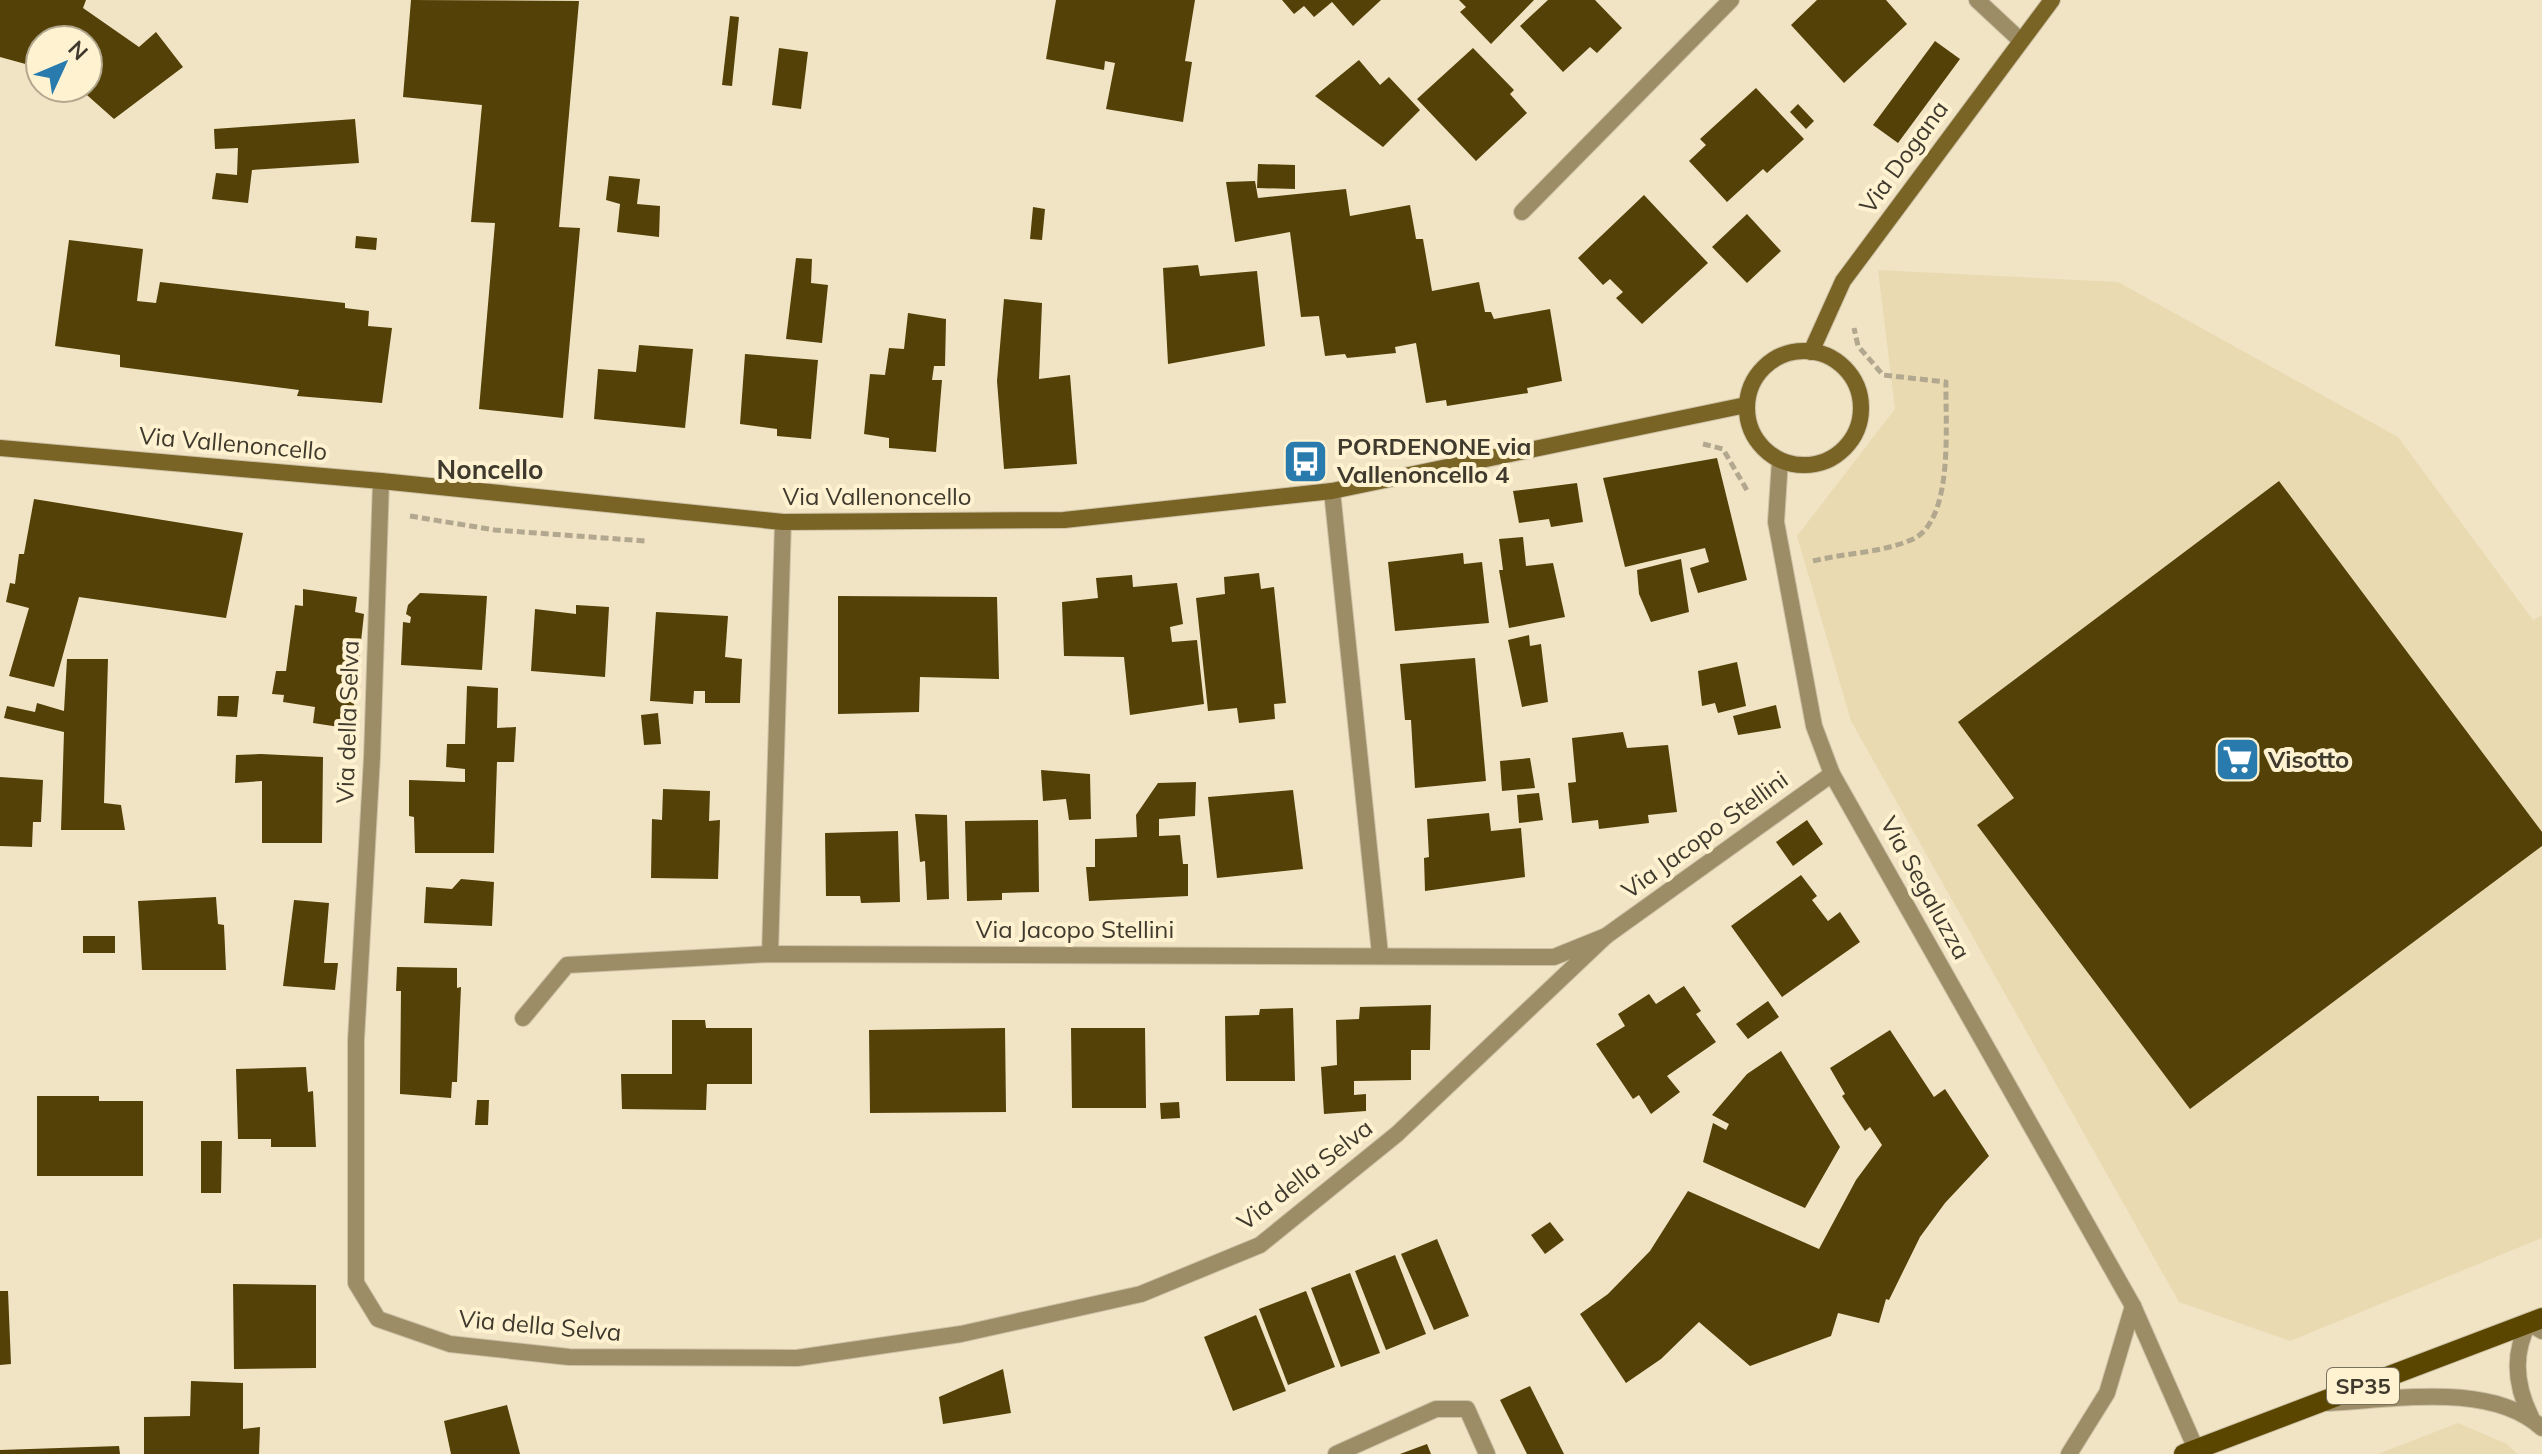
<svg xmlns="http://www.w3.org/2000/svg" width="2542" height="1454" font-family="Mulish,sans-serif">
	<rect width="100%" height="100%" fill="#f1e4c4"/>
	<g fill="#e9dab2">
		<polygon points="1878,270 2118,282 2398,437 2533,620 2542,615 2542,1238 2290,1341 2179,1302 1851,721 1797,536 1895,409"/>
		<polygon points="2458,1423 2507,1444 2517,1454 2378,1454"/>
	</g>
	<g fill="#534107">
		<polygon points="0,0 86,0 83,8 139,47 156,32 183,67 114,119 79,88 88,88 88,40 40,40 40,68 0,57"/>
		<polygon points="411,0 579,1 559,227 580,228 563,418 479,409 495,223 471,222 482,105 403,97"/>
		<polygon points="1056,0 1195,0 1185,61 1192,62 1183,122 1106,109 1115,63 1105,61 1104,70 1046,59"/>
		<polygon points="1282,0 1381,0 1353,26 1332,2 1314,17 1304,6 1294,14"/>
		<polygon points="1459,0 1534,0 1491,44 1460,12 1466,7"/>
		<polygon points="1548,0 1595,0 1622,28 1597,53 1590,47 1563,72 1520,26"/>
		<polygon points="1817,0 1886,0 1907,24 1844,83 1791,25"/>
		<polygon points="730,16 739,17 732,86 722,85"/>
		<polygon points="1935,41 1960,59 1898,143 1873,125"/>
		<polygon points="779,48 808,52 801,109 772,105"/>
		<polygon points="1473,48 1514,90 1510,94 1527,113 1476,161 1417,99"/>
		<polygon points="1359,60 1380,85 1389,77 1420,110 1383,147 1315,96"/>
		<polygon points="1756,88 1804,139 1767,173 1763,169 1727,202 1689,161 1706,145 1700,139"/>
		<polygon points="1798,104 1814,121 1806,129 1790,112"/>
		<polygon points="355,119 359,163 252,170 248,203 212,199 216,173 237,175 238,148 215,149 214,129"/>
		<polygon points="1258,164 1295,165 1295,189 1257,188"/>
		<polygon points="609,176 640,179 637,204 660,206 659,237 617,232 620,204 606,200"/>
		<polygon points="1255,181 1258,198 1346,189 1350,216 1410,205 1416,239 1423,239 1432,291 1479,282 1485,312 1491,312 1494,319 1550,309 1562,381 1527,388 1528,393 1447,406 1446,400 1426,403 1416,343 1395,347 1396,353 1347,358 1345,354 1325,356 1319,316 1301,317 1290,232 1235,242 1226,182"/>
		<polygon points="1644,195 1708,263 1642,324 1616,298 1623,292 1610,279 1603,285 1578,258"/>
		<polygon points="1033,207 1045,209 1042,240 1030,239"/>
		<polygon points="1747,214 1781,251 1747,283 1712,247"/>
		<polygon points="356,236 377,238 376,250 355,248"/>
		<polygon points="69,240 143,249 137,301 156,303 160,282 345,303 345,308 369,311 368,326 392,328 382,403 297,396 299,390 120,367 120,355 55,346"/>
		<polygon points="796,258 812,259 811,283 828,285 822,343 786,339"/>
		<polygon points="1198,265 1200,276 1257,271 1265,346 1168,364 1163,268"/>
		<polygon points="1004,299 1042,303 1039,379 1070,375 1077,464 1004,469 997,381"/>
		<polygon points="908,313 946,319 945,366 934,366 932,380 942,380 936,452 889,448 889,438 864,434 870,374 885,375 889,348 904,349"/>
		<polygon points="639,345 693,349 685,428 594,419 598,369 636,372"/>
		<polygon points="745,354 818,360 811,439 777,436 777,429 740,424"/>
		<polygon points="1717,458 1747,580 1698,593 1690,568 1709,562 1705,548 1625,567 1603,478"/>
		<polygon points="2279,481 2542,832 2542,846 2190,1109 1977,825 2014,798 1958,722"/>
		<polygon points="1577,483 1583,522 1551,527 1549,519 1519,523 1513,491"/>
		<polygon points="34,499 243,533 226,618 79,597 54,687 9,676 29,608 6,602 10,583 15,584 19,554 24,554"/>
		<polygon points="1523,537 1526,566 1553,563 1565,617 1509,628 1499,570 1503,570 1499,539"/>
		<polygon points="1463,553 1464,564 1482,562 1489,623 1395,631 1388,562"/>
		<polygon points="1681,559 1689,612 1651,622 1639,594 1637,570"/>
		<polygon points="1259,573 1261,589 1274,587 1286,703 1274,704 1275,719 1239,723 1237,708 1208,711 1196,598 1225,594 1224,577"/>
		<polygon points="1132,575 1133,587 1177,583 1183,624 1170,627 1172,642 1197,640 1204,704 1130,715 1124,657 1064,656 1062,602 1098,598 1096,578"/>
		<polygon points="303,589 357,597 355,612 364,614 353,715 345,715 346,728 313,723 315,707 283,702 284,695 272,694 276,671 286,671 295,605 303,606"/>
		<polygon points="420,593 487,596 482,670 401,665 403,622 410,623 411,617 406,614 408,605"/>
		<polygon points="838,596 997,597 999,679 920,677 919,712 838,714"/>
		<polygon points="576,605 609,607 605,677 531,671 535,609 576,614"/>
		<polygon points="656,612 728,616 725,657 742,659 740,703 705,703 705,691 694,691 693,704 650,701"/>
		<polygon points="1529,635 1530,646 1541,644 1548,702 1522,707 1508,640"/>
		<polygon points="1475,658 1486,781 1415,788 1411,720 1405,720 1400,664"/>
		<polygon points="67,659 108,659 104,803 121,805 125,830 61,830 64,732 4,718 7,706 35,712 37,703 64,711"/>
		<polygon points="1737,662 1746,706 1718,713 1715,703 1702,706 1698,671"/>
		<polygon points="467,686 498,688 497,728 516,727 514,762 497,762 494,853 415,853 414,817 409,816 409,780 465,782 465,769 446,767 447,744 465,744"/>
		<polygon points="218,696 239,696 237,717 217,716"/>
		<polygon points="1776,705 1781,728 1738,735 1733,716"/>
		<polygon points="658,713 661,744 644,745 641,715"/>
		<polygon points="1623,732 1627,748 1668,745 1677,812 1648,815 1649,823 1599,829 1598,820 1572,823 1568,783 1576,782 1572,738"/>
		<polygon points="261,754 323,757 322,843 262,843 262,781 235,783 236,755"/>
		<polygon points="1530,758 1535,788 1502,791 1500,761"/>
		<polygon points="1041,770 1090,774 1091,819 1069,820 1066,799 1043,801"/>
		<polygon points="0,777 43,780 41,822 33,822 32,847 0,846"/>
		<polygon points="1196,782 1195,816 1159,819 1159,836 1180,835 1183,864 1188,864 1188,896 1089,901 1086,867 1095,867 1095,839 1137,837 1136,815 1158,783"/>
		<polygon points="663,789 710,791 709,821 720,820 718,879 651,878 652,819 662,820"/>
		<polygon points="1293,790 1303,869 1217,878 1208,797"/>
		<polygon points="1539,793 1543,820 1519,823 1517,795"/>
		<polygon points="1489,813 1491,831 1521,828 1525,877 1425,891 1424,858 1429,857 1427,819"/>
		<polygon points="915,814 947,815 949,899 927,900 925,861 920,862"/>
		<polygon points="1038,820 1039,892 1002,893 1002,900 967,901 965,821"/>
		<polygon points="1807,820 1823,844 1793,866 1776,842"/>
		<polygon points="898,831 900,902 861,903 860,896 826,896 825,833"/>
		<polygon points="1801,875 1817,896 1812,900 1828,921 1840,912 1860,942 1782,997 1731,926"/>
		<polygon points="461,879 494,882 492,926 424,923 426,887 452,889"/>
		<polygon points="216,897 218,924 224,925 226,970 142,970 138,901"/>
		<polygon points="294,900 329,903 324,963 338,963 335,990 283,986"/>
		<rect x="83" y="936" width="32" height="17"/>
		<polygon points="397,967 457,968 457,988 461,987 457,1082 452,1082 451,1098 400,1094 401,991 396,991"/>
		<polygon points="1684,986 1701,1011 1696,1014 1716,1042 1667,1076 1680,1092 1651,1114 1639,1095 1633,1099 1596,1044 1625,1026 1618,1014 1649,994 1656,1004"/>
		<polygon points="1768,1001 1779,1017 1748,1039 1736,1024"/>
		<polygon points="1431,1005 1430,1050 1411,1050 1411,1080 1354,1081 1354,1095 1366,1094 1366,1111 1324,1114 1321,1067 1337,1065 1336,1020 1359,1019 1360,1007"/>
		<polygon points="1293,1008 1295,1081 1226,1081 1225,1016 1259,1015 1260,1009"/>
		<polygon points="672,1020 705,1020 706,1028 752,1028 752,1084 707,1084 706,1110 622,1109 621,1074 672,1074"/>
		<polygon points="1005,1028 1006,1112 870,1113 869,1030"/>
		<polygon points="1071,1028 1145,1028 1146,1108 1072,1108"/>
		<polygon points="1890,1030 1934,1097 1945,1089 1989,1156 1945,1203 1920,1237 1889,1300 1886,1299 1879,1323 1838,1313 1831,1336 1750,1366 1699,1322 1661,1359 1626,1383 1580,1314 1608,1294 1650,1251 1688,1191 1819,1249 1856,1180 1882,1145 1870,1127 1865,1131 1842,1096 1845,1094 1830,1068"/>
		<polygon points="1781,1051 1840,1147 1805,1208 1703,1162 1713,1123 1726,1130 1729,1124 1712,1115 1747,1074"/>
		<polygon points="306,1067 308,1092 313,1091 316,1147 271,1147 271,1139 238,1139 236,1069"/>
		<polygon points="37,1096 99,1096 99,1101 143,1101 143,1176 37,1176"/>
		<polygon points="477,1100 489,1100 488,1125 475,1125"/>
		<polygon points="1179,1102 1180,1118 1161,1119 1160,1103"/>
		<polygon points="201,1141 222,1141 221,1193 201,1193"/>
		<polygon points="1550,1222 1564,1240 1545,1254 1531,1235"/>
		<polygon points="1437,1239 1469,1316 1434,1330 1401,1254"/>
		<polygon points="1395,1255 1426,1334 1386,1350 1355,1271"/>
		<polygon points="1350,1273 1380,1353 1341,1367 1311,1288"/>
		<polygon points="233,1284 316,1285 316,1368 234,1369"/>
		<polygon points="0,1291 8,1291 11,1364 0,1365"/>
		<polygon points="1306,1291 1335,1367 1288,1385 1259,1309"/>
		<polygon points="1256,1315 1286,1391 1233,1411 1204,1337"/>
		<polygon points="1003,1369 1011,1413 943,1424 939,1397"/>
		<polygon points="191,1381 243,1383 243,1429 260,1427 259,1454 144,1454 144,1417 190,1416"/>
		<polygon points="1530,1386 1564,1454 1527,1454 1500,1400"/>
		<polygon points="507,1405 520,1454 451,1454 444,1421"/>
		<polygon points="1427,1444 1431,1454 1400,1454"/>
		<polygon points="119,1446 120,1454 0,1454 0,1450"/>
	</g>
	<g fill="none" stroke-linecap="round" stroke-linejoin="round">
		<defs>
			<polyline id="lane" points="1336,1454 1436,1409 1467,1409 1487,1454"/>
			<g id="street">
				<polyline points="1977,0 2020,40"/>
				<polyline points="1522,212 1731,0"/>
				<polyline points="1780,460 1776,522 1814,726 1832,774 2133,1306 2196,1449"/>
				<polyline points="381,481 372,757 356,1040 356,1283 378,1319 450,1344 569,1357 797,1358 961,1334 1141,1294 1260,1245 1397,1134 1606,936"/>
				<polyline points="1332,491 1380,954"/>
				<polyline points="770,954 783,522"/>
				<polyline points="523,1018 567,965 770,954 1554,957 1606,936 1832,774"/>
				<path d="M2328,1403c66,-3 162,-22 214,25"/>
				<path d="M2531,1417c-16,-32 -19,-63 -2,-94l13,8"/>
				<polyline points="2069,1454 2107,1393 2133,1306"/>
			</g>
			<g id="secondary">
				<circle cx="1804" cy="408" r="57"/>
				<polyline points="1811,352 1843,281 2052,0"/>
				<polyline points="0,448 381,481 783,522 1064,520 1332,491 1746,405"/>
			</g>
			<polyline id="primary" points="2184,1454 2542,1318"/>
		</defs>
		<use href="#lane" stroke="#cdc2a6" stroke-width="18"/>
		<use href="#street" stroke="#cdc2a6" stroke-width="18"/>
		<use href="#secondary" stroke="#cdc2a6" stroke-width="18"/>
		<use href="#primary" stroke="#cdc2a6" stroke-width="22"/>
		<g stroke="#b2a88f" stroke-width="5" stroke-dasharray="8 4" stroke-linecap="butt">
			<polyline points="1703,444 1723,449 1748,492"/>
			<polyline points="410,516 495,530 646,541"/>
			<path d="M1813,561c32,-8 67,-8 98,-21 44,-18 34,-118 35,-158l-63,-7 -25,-29 -4,-18"/>
		</g>
		<use href="#lane" stroke="#9c8d67" stroke-width="16"/>
		<use href="#street" stroke="#9c8d67" stroke-width="16"/>
		<use href="#secondary" stroke="#796325" stroke-width="16"/>
		<use href="#primary" stroke="#5b4600" stroke-width="20"/>
	</g>
	<defs>
		<symbol id="bus-square" viewBox="-11 -11 22 22"><rect x="-9" y="-9" width="18" height="18" rx="4" fill="#287bac" stroke="#fef2d1"/><path d="M-5-6H5V4H4V6H2V4H-2V6H-4V4H-5ZM-3.5-4V0h7V-4ZM-3.5 1.2v1.5H-2V1.2ZM2 1.2v1.5H3.5V1.2Z" fill="#fff"/></symbol>
		<symbol id="supermarket-square" viewBox="-11 -11 22 22"><rect x="-9" y="-9" width="18" height="18" rx="4" fill="#287bac" stroke="#fef2d1"/><path d="M-6-5.5h2.5l.6 2H6L4.5 2H-2.5L-4.4-4H-6ZM-1.5 3.2a1.3 1.3 0 1 0 .1 0ZM3 3.2a1.3 1.3 0 1 0 .1 0Z" fill="#fff"/></symbol>
	</defs>
	<g fill-rule="evenodd">
		<use href="#bus-square" x="1280" y="436" width="51" height="51"/>
		<use href="#supermarket-square" x="2212" y="734" width="51" height="51"/>
	</g>
	<g text-anchor="middle" stroke-width="8" stroke-linejoin="round" paint-order="stroke">
		<rect fill="#fef2d1" stroke="#78715e" stroke-width="2" x="2327" y="1368" width="72" height="36" rx="6"/>
		<g font-size="22" font-weight="bold" fill="#3f3a2d">
			<text x="2363" y="1394">SP35</text>
		</g>
		<g font-size="24" fill="#3f3a2d" stroke="#fef2d1">
			<text transform="translate(1904 157) rotate(-54)" y="8">Via Dogana</text>
			<text transform="translate(233 444) rotate(5)" y="8">Via Vallenoncello</text>
			<text x="877" y="505">Via Vallenoncello</text>
			<text transform="translate(348 722) rotate(-88)" y="8">Via della Selva</text>
			<text transform="translate(1705 835) rotate(-36)" y="8">Via Jacopo Stellini</text>
			<text transform="translate(1925 888) rotate(61)" y="8">Via Segaluzza</text>
			<text x="1075" y="938">Via Jacopo Stellini</text>
			<text transform="translate(1305 1175) rotate(-38)" y="8">Via della Selva</text>
			<text transform="translate(540 1326) rotate(5)" y="8">Via della Selva</text>
		</g>
		<g font-size="24" font-weight="bold" fill="#3f3a2d" stroke="#fef2d1" text-anchor="start">
			<text x="1337" y="455">PORDENONE via<tspan x="1337" dy="28">Vallenoncello 4</tspan></text>
			<text x="2268" y="768">Visotto</text>
		</g>
		<g font-size="26" font-weight="bold" fill="#3f3a2d" stroke="#fef2d1">
			<text x="490" y="479">Noncello</text>
		</g>
	</g>
	<g transform="translate(64 64) rotate(46)"><circle r="38" fill="#fef2d1" stroke="#b2a88f" stroke-width="2"/>
	<path d="M0-6L14 30L0 20L-14 30Z" fill="#287bac"/>
	<text y="-12" font-size="22" font-weight="bold" text-anchor="middle" fill="#3f3a2d">N</text>
	</g>
</svg>
